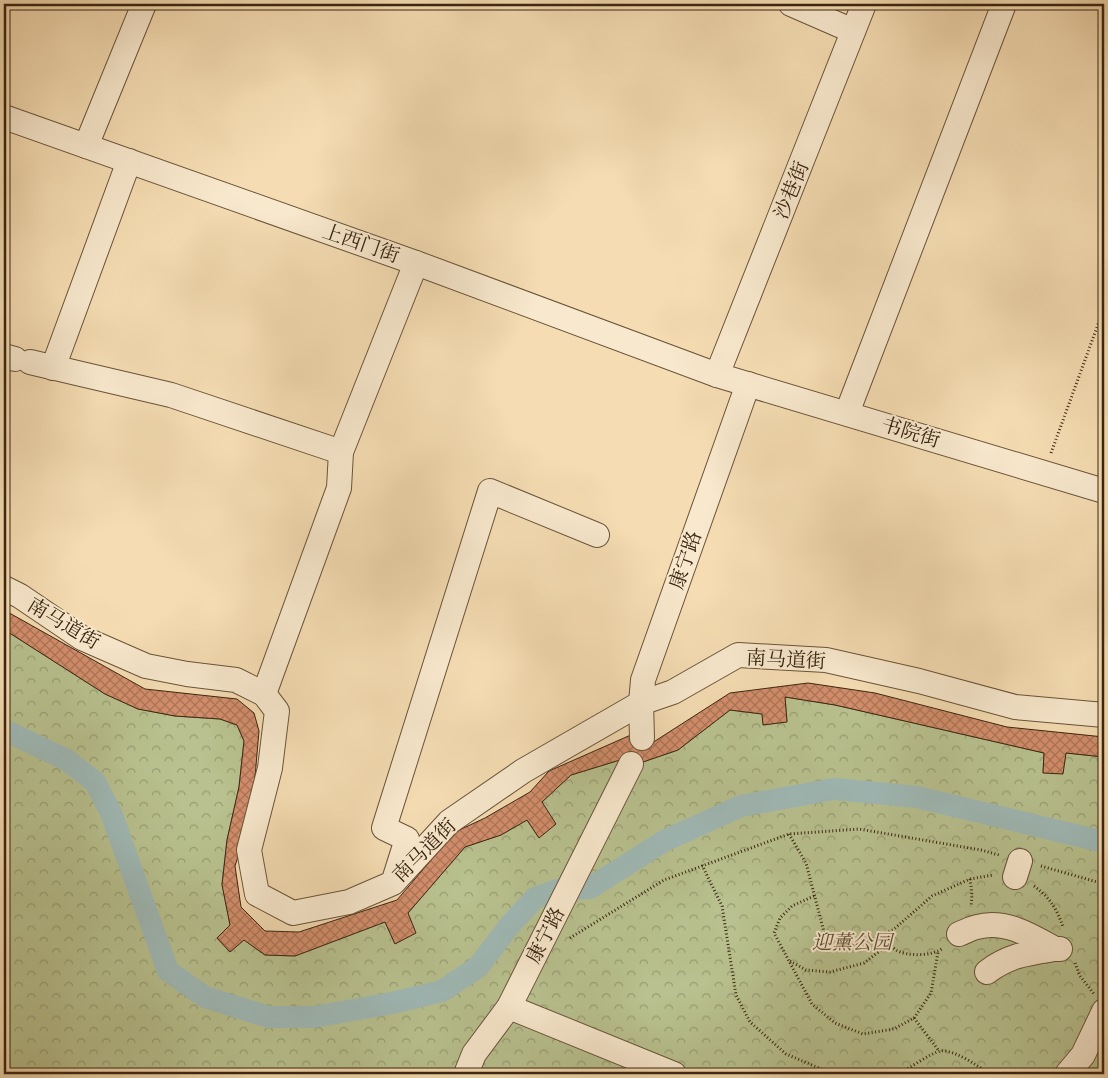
<svg xmlns="http://www.w3.org/2000/svg" width="1108" height="1078" font-family="Alegreya,'Noto Serif SC',serif">
	<defs>
		<pattern id="forest-crowns" width="20" height="18" patternUnits="userSpaceOnUse" patternTransform="scale(1.25)"><rect width="20" height="18" fill="#b8c18f"/><path d="M2 6a3 3 0 1 1 6 0M12 15a3 3 0 1 1 6 0" fill="none" stroke="#979d73"/></pattern>
		<pattern id="building-cross-hatch" width="8" height="8" patternUnits="userSpaceOnUse" patternTransform="scale(1.25)"><rect width="8" height="8" fill="#d38e6c"/><path d="M0 0l8 8M0 8l8-8" fill="none" stroke="#ac7457"/></pattern>
	</defs>
	<rect width="100%" height="100%" fill="#f5dcb2"/>
	<filter id="stains"><feTurbulence type="fractalNoise" baseFrequency=".004" numOctaves="4"/><feColorMatrix values="0 0 0 0 .2 0 0 0 0 .09 0 0 0 0 .02 0 0 0 .5 -.17"/></filter>
	<radialGradient id="worn" r=".72"><stop offset=".6" stop-color="#630" stop-opacity="0"/><stop offset="1" stop-color="#630" stop-opacity=".3"/></radialGradient>
	<polygon fill="url(#forest-crowns)" stroke="#797350" points="8,632 105,694 138,709 175,716 220,719 237,725 244,741 239,787 227,840 222,884 230,925 217,938 230,952 244,940 265,955 295,956 385,922 395,944 408,913 465,847 501,835 527,820 539,838 542,802 571,775 620,760 640,763 678,750 730,710 762,714 764,725 787,721 785,697 835,705 1044,753 1043,773 1066,753 1104,757 1104,1074 4,1074 4,640"/>
	<g fill="none" stroke-linecap="round" stroke-linejoin="round">
		<polyline stroke="#9fb9b6" stroke-width="22" points="4,730 67,760 95,782 111,813 168,971 205,997 269,1017 314,1017 392,1003 442,991 478,967 510,925 535,898 557,890 590,888 664,841 741,806 834,789 917,797 1104,842"/>
	</g>
	<polygon fill="url(#building-cross-hatch)" stroke="#3a2511" points="4,610 145,689 237,699 254,713 259,731 252,812 235,866 241,907 265,931 299,932 397,900 455,832 485,818 530,792 549,771 633,734 652,743 730,693 808,683 875,693 1007,727 1104,737 1104,757 1066,753 1063,774 1043,773 1044,753 835,705 785,697 787,722 763,725 762,714 730,710 678,750 640,763 631,764 620,760 571,775 542,802 556,824 539,838 527,820 501,835 465,847 408,913 416,933 395,944 385,922 295,956 265,955 244,940 230,952 217,938 230,925 222,885 227,840 239,787 244,741 237,725 220,719 175,716 138,709 105,694 8,632 4,640"/>
	<g fill="none" stroke-linecap="round" stroke-linejoin="round">
		<defs>
			<g id="minor">
				<polyline points="791,4 853,31"/>
				<polyline points="4,117 416,263 717,375 1104,491"/>
				<polyline points="86,146 144,4"/>
				<polyline points="4,356 15,359"/>
				<polyline points="30,362 171,395 341,452"/>
				<polyline points="53,368 129,161"/>
				<polyline points="717,375 864,4"/>
				<polyline points="847,413 1004,4"/>
				<polyline points="4,588 20,596 82,638 146,666 187,674 236,680 264,694 277,711 270,768 249,850 257,894 293,913 349,902 393,883 449,822 523,771 641,703 673,692 738,655 826,660 919,681 1015,707 1104,715"/>
				<polyline points="264,694 339,488 341,452 416,263"/>
				<polyline points="642,738 641,703 643,680 748,384"/>
				<polyline points="395,877 407,839 384,828 490,491 597,535"/>
				<polyline points="1015,877 1020,861"/>
				<path d="M959,934c6,-2 12,-6 18,-7 28,-8 55,9 78,22"/>
				<path d="M987,972c22,-17 42,-19 68,-23h5"/>
				<polyline points="509,1007 674,1074"/>
				<polyline points="466,1074 474,1054 509,1007 631,764"/>
				<polyline points="1067,1074 1083,1055 1104,1011"/>
			</g>
		</defs>
		<use href="#minor" stroke="#695339" stroke-width="26"/>
		<g stroke="#3a2511" stroke-width="3" stroke-dasharray="1 2.5" stroke-linecap="butt">
			<polyline points="1051,453 1104,308"/>
			<polyline points="789,834 806,863 824,932 842,942 862,944 893,930 932,896 970,879 993,875"/>
			<polyline points="702,865 722,906 736,995 750,1022 786,1054 833,1074"/>
			<polyline points="1041,866 1104,884"/>
			<polyline points="970,879 972,895 971,907"/>
			<path d="M1034,886c16,12 22,21 29,41"/>
			<polyline points="814,896 792,906 780,918 774,933 812,1004 835,1023 863,1034 894,1029 914,1018 931,993 938,952"/>
			<path d="M882,935c4,4 9,12 14,15 12,7 37,6 47,-2"/>
			<polyline points="570,938 664,880 789,834 859,829 981,850 999,855"/>
			<polyline points="790,961 806,970 830,972 864,963 890,943"/>
			<polyline points="1075,963 1080,976 1094,994"/>
			<polyline points="914,1018 939,1051"/>
			<path d="M899,1074c9,-5 32,-21 41,-23 14,-2 38,15 49,23"/>
		</g>
		<use href="#minor" stroke="#f8e8cd" stroke-width="24"/>
	</g>
	<g text-anchor="middle" stroke-width="4" stroke-linejoin="round" paint-order="stroke">
		<g font-size="20" fill="#3a2511" stroke="#f8e8cd">
			<text transform="translate(791 190) rotate(-68)" y="7">沙巷街</text>
			<text transform="translate(361 243) rotate(19)" y="7">上西门街</text>
			<text transform="translate(911 432) rotate(17)" y="7">书院街</text>
			<text transform="translate(685 560) rotate(-71)" y="7">康宁路</text>
			<text transform="translate(64 623) rotate(31)" y="7">南马道街</text>
			<text transform="translate(786 659) rotate(3)" y="7">南马道街</text>
			<text transform="translate(424 850) rotate(-45)" y="7">南马道街</text>
			<text transform="translate(545 935) rotate(-63)" y="7">康宁路</text>
		</g>
		<g font-size="20" font-style="italic" fill="#5a4c30" stroke="#f8e8cd">
			<text x="852" y="949">迎薰公园</text>
		</g>
	</g>
	<rect width="1108" height="1078" fill="none" stroke="#f5dcb2" stroke-width="20"/>
	<rect x="5" y="5" width="1098" height="1068" fill="none" stroke="#3a2511" stroke-width="2.5"/>
	<rect x="10" y="10" width="1088" height="1058" fill="none" stroke="#3a2511"/>
	<rect width="100%" height="100%" filter="url(#stains)"/>
	<rect width="100%" height="100%" fill="url(#worn)"/>
</svg>
